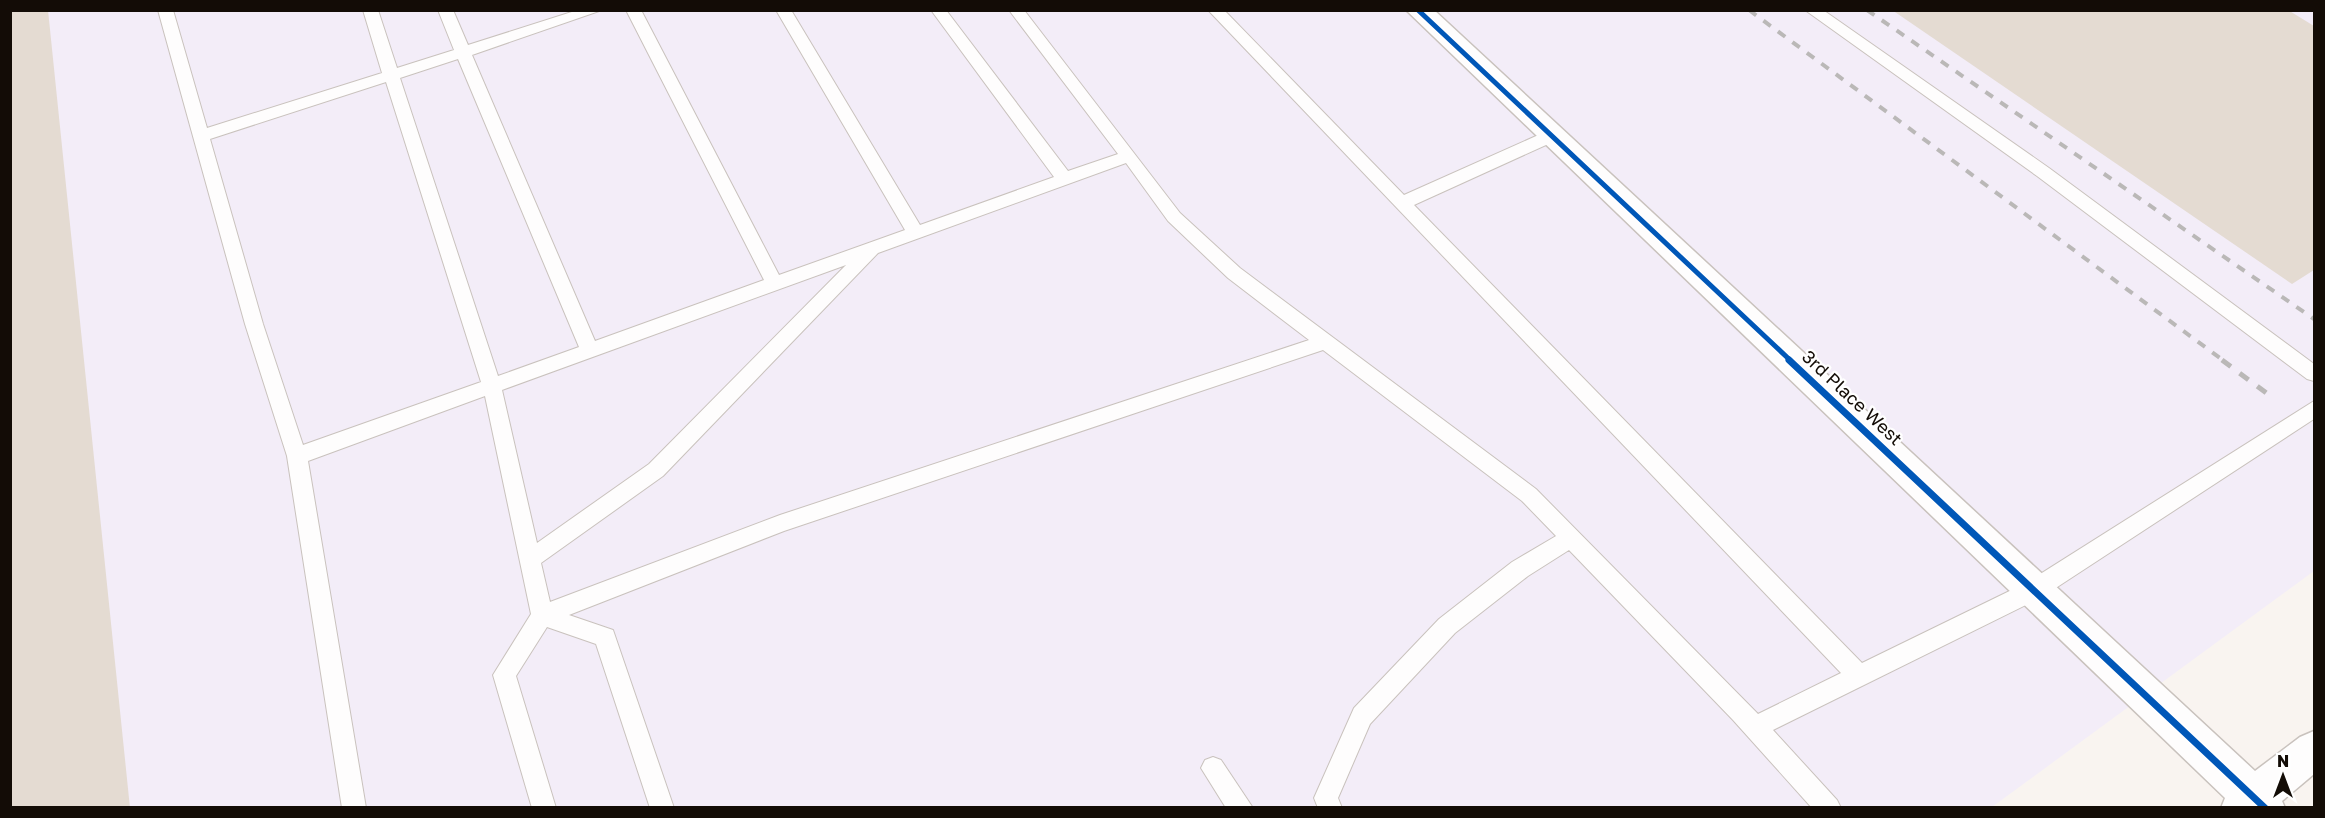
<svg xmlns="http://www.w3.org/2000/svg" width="2325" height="818" font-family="'Golos Text',sans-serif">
	<rect width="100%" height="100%" fill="#f9f4f0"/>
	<polygon fill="#f3edf8" points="10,11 2314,11 2314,571 1992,807 11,807"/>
	<g fill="#e4dbd2">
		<polygon points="10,10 48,10 130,808 10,808"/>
		<polygon points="1892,10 2288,10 2314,26 2314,270 2292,284"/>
	</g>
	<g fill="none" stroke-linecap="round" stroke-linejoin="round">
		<defs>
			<g id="service">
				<path d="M158,10h15l34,118 175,-55 -19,-63h15l19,58 57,-18 -16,-40h15l15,35 110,-35h24l-130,45 123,286 169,-61 -138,-270h15l138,265 126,-45 -129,-220h15l129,215 134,-48 -123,-167h15l122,161 50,-17 -109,-144h15l156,203 60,55 296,221 222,225 83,-41 -633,-663h16l180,185 141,-63h12l2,4 -2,4 -143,65 448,458 164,-80 288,-182v18l-272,178 -269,133 64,70 4,8h-29l-79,-88 -164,-170 -41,26 -73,57 -85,91 -32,74 4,10h-24l-4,-10 40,-90 85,-89 73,-57 44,-26 -34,-35 -199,-151 -539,181 -215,84 44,15 61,178h-24l-54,-164 -49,-17 -31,49 40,132h-24l-39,-133 38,-61 -46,-218 -177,65 58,347h-24l-55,-352 -42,-132zM458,59l121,288 -81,29 -98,-298zM386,82l95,300 -178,63 -40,-121 -53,-185zM1126,163l42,58 60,57 81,62 -529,175 -230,87 -9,-39 122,-87 215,-223zM846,265l-197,199 -112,79 -35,-153z"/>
				<polygon points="1805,10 1823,10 2049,168 2314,364 2314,381 2307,379 2037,176"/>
				<polygon points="1213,757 1221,760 1253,808 1226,808 1201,768 1205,760"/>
			</g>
			<polygon id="minor" points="1406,10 1434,10 2255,771 2300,737 2314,731 2314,774 2282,801 2285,808 2221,808 2225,798"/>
		</defs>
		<use href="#service" stroke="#c9c2bd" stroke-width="2"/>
		<use href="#minor" stroke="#c9c2bd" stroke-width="3"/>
		<use href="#service" fill="#fefdfd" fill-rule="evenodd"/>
		<use href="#minor" fill="#fefdfd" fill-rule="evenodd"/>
		<g stroke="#bab8b7" stroke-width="4" stroke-dasharray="9 9" stroke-linecap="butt">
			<polyline points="1749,10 2224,361"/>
			<polyline points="1867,10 2314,319"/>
		</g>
		<polyline stroke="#bab8b7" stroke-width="5" stroke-dasharray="11 11" stroke-linecap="butt" points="2222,360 2269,395"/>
		<defs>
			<polyline id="cycleway-far1" points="1418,10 1791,361"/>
			<polyline id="cycleway" points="1789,360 2265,808"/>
		</defs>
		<use href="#cycleway-far1" stroke="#fff" stroke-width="8"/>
		<use href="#cycleway" stroke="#fff" stroke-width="10"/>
		<use href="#cycleway-far1" stroke="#0057b8" stroke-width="5"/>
		<use href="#cycleway" stroke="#0057b8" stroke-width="7"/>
	</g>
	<g text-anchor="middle" stroke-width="4.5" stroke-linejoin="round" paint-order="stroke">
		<g font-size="18" fill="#130c06" stroke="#fff">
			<text transform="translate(1852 398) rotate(43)" y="6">3rd Place West</text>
		</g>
	</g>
	<rect width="2325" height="818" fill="none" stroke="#130c06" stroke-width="24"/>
	<g transform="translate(2283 776)" stroke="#ffffff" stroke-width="4.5" paint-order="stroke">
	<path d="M0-4.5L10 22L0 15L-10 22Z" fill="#130c06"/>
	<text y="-9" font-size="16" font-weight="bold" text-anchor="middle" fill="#130c06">N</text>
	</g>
</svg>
